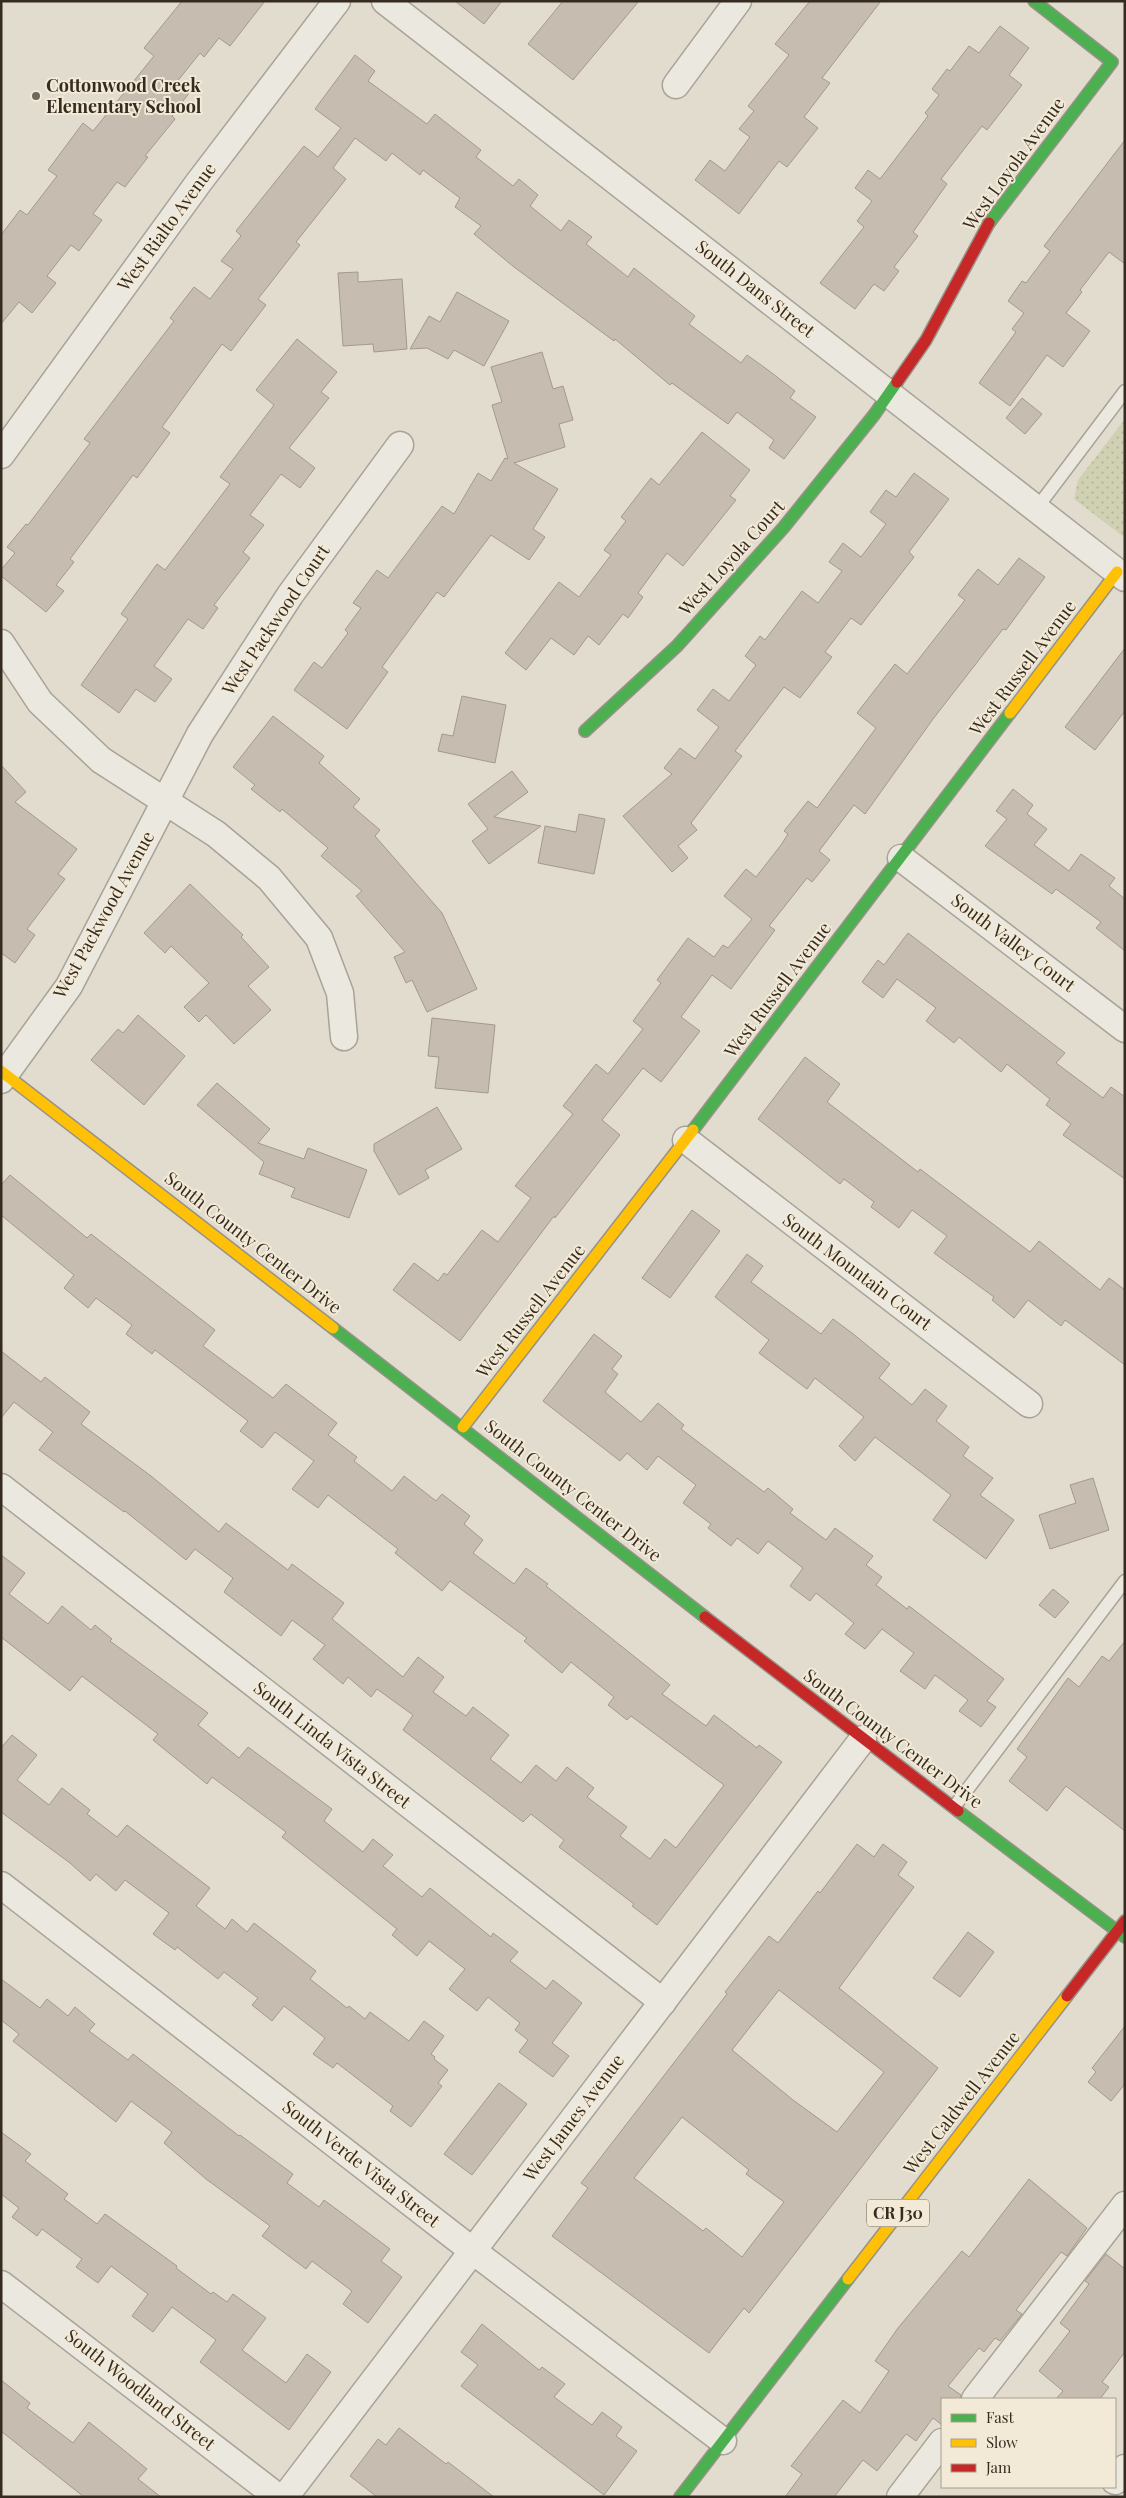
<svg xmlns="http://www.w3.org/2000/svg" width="1126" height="2498" font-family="'Playfair Display',serif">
	<defs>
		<pattern id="grass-dots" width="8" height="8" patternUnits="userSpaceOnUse" patternTransform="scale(1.25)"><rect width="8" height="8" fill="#d0d0b3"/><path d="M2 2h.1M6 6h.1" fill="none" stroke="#b3b39a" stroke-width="1.8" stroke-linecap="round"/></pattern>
	</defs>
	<rect width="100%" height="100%" fill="#e2dccf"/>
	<polygon fill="url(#grass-dots)" points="1125,419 1125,538 1074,499 1078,480"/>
	<g fill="#c6bcb0" stroke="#a2998f" fill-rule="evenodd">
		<polygon points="182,1 265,1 230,46 219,38 204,57 200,53 176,83 189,93 172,116 175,119 145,156 148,157 125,187 117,182 93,214 102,220 79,251 71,245 47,276 56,283 32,313 19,302 1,324 1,235 20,210 27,215 57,176 48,170 83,123 93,131 154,56 144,48"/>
		<polygon points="455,1 502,1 484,24"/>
		<polygon points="563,1 639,1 573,80 528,44"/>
		<polygon points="810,1 881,1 822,78 830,83 804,117 818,128 787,167 779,161 739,214 695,180 710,160 725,171 750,137 739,129 754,111 748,106 789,55 775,44"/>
		<polygon points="1000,26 1029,48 1009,75 1022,85 987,130 982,126 941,179 947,184 913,232 918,236 894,267 899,271 884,291 874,284 855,309 820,283 864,227 857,221 872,201 855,188 868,170 880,179 928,116 925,113 939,95 932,89 947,69 950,71 969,46 979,53"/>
		<polygon points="355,55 375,71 368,81 427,124 435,114 454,129 481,150 476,157 513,186 519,179 538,195 530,206 561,231 569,220 592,237 586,244 628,277 634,268 695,316 689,324 741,363 747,355 768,370 795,391 790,398 816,417 784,459 769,448 774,440 737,412 728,424 672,383 670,385 615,339 614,341 514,267 474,234 481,226 455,207 460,198 423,170 420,175 392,153 386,161 355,138 333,168 346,179 296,242 300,245 258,299 266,305 231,351 222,344 162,427 170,433 137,478 133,475 70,559 74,562 56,585 64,591 46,612 1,576 1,570 15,553 7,547 26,524 28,525 90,443 84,439 174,321 170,318 194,287 210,299 233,269 221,261 241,236 236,231 267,192 304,146 318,157 341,128 315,109"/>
		<polygon points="1125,140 1125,264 1109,252 1080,290 1082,292 1066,313 1090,331 1063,367 1047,355 1010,406 979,383 1016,332 1012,329 1024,313 1008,301 1022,281 1026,283 1050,251 1044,246"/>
		<polygon points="358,272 358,282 402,279 407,349 374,352 373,344 343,346 338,273"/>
		<polygon points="457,292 509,321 484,366 454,350 448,359 427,348 410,349 429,316 440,322"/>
		<polygon points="297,339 337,372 321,392 329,398 289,448 315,468 300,488 281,474 250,515 264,525 243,552 250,558 214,605 218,608 203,629 188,619 154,666 172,679 155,702 136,689 119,713 81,685 128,619 121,614 157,564 165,570 230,484 220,477 274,405 256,390"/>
		<polygon points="542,352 553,389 563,386 573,420 559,424 565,447 514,463 558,489 533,529 545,537 529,560 491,535 444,597 437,592 382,667 388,672 347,729 294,690 314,662 322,668 348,633 345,630 361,608 353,603 377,570 388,578 442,506 454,514 478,473 491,481 505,458 508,459 492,405 502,402 491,367"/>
		<polygon points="1022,398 1042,414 1025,434 1006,418"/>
		<polygon points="702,432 750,470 730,496 736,500 683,566 667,553 638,593 643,597 628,618 623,614 599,645 588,636 574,655 551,638 526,670 505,653 559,582 579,597 611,555 604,550 626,521 621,517 651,478 659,485"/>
		<polygon points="914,473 949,499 909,552 914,557 861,625 851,618 825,652 832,657 800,698 784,687 735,751 742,756 691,823 697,830 678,846 688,858 672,872 623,816 672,774 664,768 680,748 695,759 719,727 697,710 713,689 729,701 756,665 745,656 760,636 765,640 802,591 818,603 842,571 829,562 843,543 861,557 886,524 870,512 886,490 896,497"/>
		<polygon points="1019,558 1045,577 1006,630 1003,629 933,719 865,814 854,805 819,851 830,860 812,882 807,878 769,926 775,930 731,989 712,975 681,1017 700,1031 661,1082 643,1068 602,1120 620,1135 555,1218 554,1216 460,1341 393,1290 414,1263 438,1281 444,1273 447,1275 482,1230 498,1242 531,1198 515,1186 573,1114 563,1106 596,1064 608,1074 643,1029 633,1021 661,983 657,980 688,938 714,957 723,945 728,948 752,919 724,896 746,869 756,877 781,845 788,834 784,831 808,801 817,808 876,728 857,713 895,664 907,674 965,600 958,595 978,569 998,585"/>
		<polygon points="1125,648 1125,711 1095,750 1065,727"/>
		<polygon points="462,696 506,705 495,763 438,751 442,734 453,736"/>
		<polygon points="273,716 324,756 319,763 360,799 353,807 380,830 375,836 442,913 477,989 427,1012 412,980 406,983 394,957 405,952 356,896 362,891 321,856 328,848 282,809 280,812 251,789 255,785 233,767"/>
		<polygon points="1,765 26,792 15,802 77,849 58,874 65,879 27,929 35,935 15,963 1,953"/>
		<polygon points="512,771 528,792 494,817 541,826 489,864 472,841 488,829 468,804"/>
		<polygon points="1013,789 1033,805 1027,814 1047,829 1034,845 1069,871 1081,854 1115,878 1109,886 1125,899 1125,951 1096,928 1101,922 1056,889 1052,894 985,846 1007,819 996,811"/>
		<polygon points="579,814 605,819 594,874 538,863 545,826 576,832"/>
		<polygon points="190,884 243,935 241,937 269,967 248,986 271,1010 234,1044 206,1015 199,1022 184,1007 209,983 171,946 165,953 144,933"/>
		<polygon points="908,933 1065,1053 1056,1063 1103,1098 1111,1087 1125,1097 1125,1179 1063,1135 1071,1124 1046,1105 1050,1099 1007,1064 1001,1072 959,1037 954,1043 926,1021 936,1008 897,979 883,998 862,982 878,960 884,965"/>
		<polygon points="138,1015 185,1056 144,1105 91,1060 118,1029 123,1033"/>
		<polygon points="432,1018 495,1025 488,1093 435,1088 439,1057 428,1056"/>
		<polygon points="805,1057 840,1084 827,1102 918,1172 920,1169 1030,1252 1039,1241 1100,1290 1109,1278 1125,1290 1125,1365 1065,1320 1061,1326 1028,1300 1014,1318 992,1300 994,1297 934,1253 947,1236 912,1210 899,1228 871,1207 874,1202 844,1179 840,1184 758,1119"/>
		<polygon points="217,1083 270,1129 258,1143 304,1159 308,1148 367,1170 349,1218 291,1197 295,1188 259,1174 264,1162 197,1105"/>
		<polygon points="437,1107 462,1149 425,1170 429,1178 399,1195 374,1151 374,1144"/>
		<polygon points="10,1175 87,1238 91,1234 215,1330 203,1346 273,1398 286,1384 337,1423 328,1435 357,1457 354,1461 392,1491 404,1476 436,1501 442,1494 470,1516 464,1524 483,1540 473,1553 514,1584 526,1568 548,1584 546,1586 670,1685 662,1694 706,1726 714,1715 757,1748 759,1745 782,1762 657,1925 632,1906 634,1904 559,1847 564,1840 531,1814 523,1822 403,1730 413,1715 377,1689 371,1697 348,1677 343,1684 313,1659 325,1645 292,1620 281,1636 224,1592 233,1578 195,1549 186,1560 125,1511 124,1512 39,1450 53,1432 14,1402 1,1418 1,1351 41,1382 45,1377 90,1412 81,1424 151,1476 219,1532 226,1523 288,1570 292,1564 344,1603 332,1619 403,1677 418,1657 444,1677 433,1692 466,1716 473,1707 509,1735 490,1759 521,1783 536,1765 556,1781 567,1767 594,1788 587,1797 627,1827 620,1836 650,1859 665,1839 676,1848 724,1785 631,1716 627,1720 608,1705 614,1697 571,1662 562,1673 524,1641 527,1638 450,1581 442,1591 395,1553 398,1549 328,1495 318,1508 292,1489 314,1461 275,1432 262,1448 240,1431 248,1421 155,1350 152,1354 126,1334 132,1325 96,1298 88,1308 64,1288 74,1275 1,1215 1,1185"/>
		<polygon points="692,1210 720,1231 670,1298 642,1278"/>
		<polygon points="747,1254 763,1266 751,1282 821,1334 833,1319 852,1333 890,1364 879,1378 912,1405 925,1389 947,1406 936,1421 969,1447 963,1456 993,1478 980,1495 1014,1520 986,1559 933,1520 951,1495 875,1437 855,1461 839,1446 864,1417 815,1378 807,1389 759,1353 769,1340 715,1297"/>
		<polygon points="594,1334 622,1356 612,1369 618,1374 605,1392 641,1422 658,1403 684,1425 681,1429 764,1492 768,1488 793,1509 790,1513 826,1540 835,1528 873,1556 866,1565 882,1577 876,1585 907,1609 909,1606 1004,1679 987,1701 996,1707 981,1727 959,1711 968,1700 935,1675 925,1689 900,1671 914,1653 882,1629 865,1649 845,1634 854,1623 816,1593 810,1601 790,1586 803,1568 768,1541 758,1554 737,1538 731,1546 708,1528 711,1524 683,1503 696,1485 658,1456 647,1470 627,1453 620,1461 543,1401"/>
		<polygon points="1093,1478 1109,1530 1050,1549 1039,1515 1076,1503 1070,1485"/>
		<polygon points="1,1555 25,1573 9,1594 48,1624 62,1606 91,1630 95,1625 112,1639 110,1641 208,1713 198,1725 239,1758 248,1747 332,1809 324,1821 363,1852 373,1839 393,1855 383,1866 422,1897 430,1888 491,1937 493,1933 518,1952 510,1961 546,1989 553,1980 582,2003 552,2043 569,2056 553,2077 519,2052 528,2040 515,2030 520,2023 488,1997 477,2011 449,1989 465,1969 429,1941 417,1956 392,1935 397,1929 282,1837 286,1832 212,1777 207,1784 153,1740 158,1734 82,1676 70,1691 1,1637"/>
		<polygon points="1053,1589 1069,1602 1055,1618 1039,1605"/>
		<polygon points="1125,1641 1125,1831 1066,1786 1047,1811 1009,1781 1027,1757 1017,1749 1068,1678 1079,1687 1102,1656 1109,1661"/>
		<polygon points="12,1735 37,1755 17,1780 49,1805 62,1788 90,1810 87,1814 117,1837 127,1825 210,1888 196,1906 225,1929 232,1919 247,1932 254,1923 316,1971 310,1979 347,2008 349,2006 365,2019 370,2012 409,2041 424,2021 444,2036 431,2054 435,2057 434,2059 448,2070 438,2083 442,2086 411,2127 390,2111 393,2106 337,2063 333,2068 313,2054 325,2038 284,2006 272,2021 252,2005 258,1998 224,1972 218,1979 177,1947 175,1950 153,1934 169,1913 125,1880 116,1891 96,1874 90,1881 70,1863 1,1812 1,1748"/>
		<path d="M857,1844l17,13 9,-13 24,18 -9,13 16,12 -75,101 99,80 -189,245 -5,-5 -35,45 -157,-117 36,-48 -7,-5 146,-189 -2,-2 44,-56 9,7 40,-52 2,2zM779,1990l105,82 -47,60 -44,-32 -61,-50zM682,2117l67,53 -3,4 38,28 -42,55 -36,-29 -3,3 -69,-53z"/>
		<polygon points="968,1932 994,1952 960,1997 933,1978"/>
		<polygon points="1,1979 40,2008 47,1999 68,2016 75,2007 95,2024 89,2031 128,2060 133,2054 239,2136 240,2135 293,2174 287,2183 319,2207 324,2200 390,2249 381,2261 402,2277 368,2323 343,2304 352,2291 312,2261 306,2269 262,2236 270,2226 206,2179 164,2143 172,2132 131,2101 116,2122 13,2041 19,2034 1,2020"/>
		<polygon points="1125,2026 1125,2084 1111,2101 1088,2082 1096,2072 1092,2068"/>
		<polygon points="499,2083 527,2104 472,2175 444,2154"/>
		<polygon points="1,2132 31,2154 25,2161 68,2194 64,2199 97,2224 105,2214 177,2266 176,2268 211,2294 213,2292 227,2302 233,2294 266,2318 242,2350 286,2383 307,2354 331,2372 289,2430 200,2362 216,2340 172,2307 153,2332 132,2316 148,2294 111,2266 98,2283 76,2267 82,2259 42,2229 37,2236 12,2217 19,2208 1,2194"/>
		<polygon points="1029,2179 1087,2228 1067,2256 1061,2252 1016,2310 1022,2314 1000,2341 995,2338 984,2352 979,2348 948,2386 961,2395 960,2399 942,2399 942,2425 933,2418 916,2441 906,2434 877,2471 863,2460 834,2497 785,2497 802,2474 791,2466 843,2400 860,2413 889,2371 875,2361 898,2328 962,2251 969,2257"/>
		<polygon points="1106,2254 1125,2269 1125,2352 1102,2382 1109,2387 1100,2399 1056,2399 1063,2391 1039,2371 1070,2331 1060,2323 1089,2284 1085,2281"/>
		<polygon points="482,2324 539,2370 542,2367 565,2384 554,2397 592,2425 602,2412 622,2427 616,2436 637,2451 604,2495 461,2386 478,2365 461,2352"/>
		<polygon points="1,2380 30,2403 27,2408 73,2443 89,2422 147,2469 138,2479 161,2497 84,2497 1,2431"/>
		<polygon points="399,2428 446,2464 448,2462 494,2497 377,2497 350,2476 378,2439 386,2445"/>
	</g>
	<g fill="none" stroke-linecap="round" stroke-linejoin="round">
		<defs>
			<g id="lane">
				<polyline points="1036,509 1125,391"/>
				<polyline points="954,1807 1125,1581"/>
			</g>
			<g id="street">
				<polyline points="385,1 1125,578"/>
				<polyline points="676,85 738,1"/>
				<polyline points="1,455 199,182 337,1"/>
				<polyline points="1,643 40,702 101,760 216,834 269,878 319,938 340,993 344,1037"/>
				<polyline points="901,858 1125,1029"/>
				<polyline points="1,1080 69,986 200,734 290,595 400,445"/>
				<polyline points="686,1140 1029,1404"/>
				<polyline points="1,1487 663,2002"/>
				<polyline points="1,1885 473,2251 723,2441"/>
				<polyline points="1,2284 278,2497"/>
				<polyline points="975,2399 1125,2205"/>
				<polyline points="1115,2481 1125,2468"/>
				<polyline points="285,2497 863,1739"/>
				<polyline points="900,2497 942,2442"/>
			</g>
			<g id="fast">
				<polyline points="989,223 1112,62 1034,1"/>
				<polyline points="585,731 677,646 784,527 874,415 897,382"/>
				<polyline points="693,1130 1010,713"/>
				<polyline points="333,1328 705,1617"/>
				<polyline points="958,1811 1125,1937"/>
				<polyline points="680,2497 848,2279"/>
			</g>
			<g id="slow">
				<polyline points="1010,713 1117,572"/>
				<polyline points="1,1071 333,1328"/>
				<polyline points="463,1427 693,1130"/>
				<polyline points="848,2279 1067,1996"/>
			</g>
			<g id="jam">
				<polyline points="897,382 926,340 989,223"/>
				<polyline points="705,1617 958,1811"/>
				<polyline points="1067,1996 1125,1921"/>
			</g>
		</defs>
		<use href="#lane" stroke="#a8a297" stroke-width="15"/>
		<use href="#street" stroke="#a8a297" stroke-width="29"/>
		<use href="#fast" stroke="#979188" stroke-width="14"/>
		<use href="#slow" stroke="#979188" stroke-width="14"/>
		<use href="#jam" stroke="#979188" stroke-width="14"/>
		<use href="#lane" stroke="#ebe8e0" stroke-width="12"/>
		<use href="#street" stroke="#ebe8e0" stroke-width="26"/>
		<use href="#fast" stroke="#4caf50" stroke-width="11"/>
		<use href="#slow" stroke="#ffc107" stroke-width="11"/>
		<use href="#jam" stroke="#c62828" stroke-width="11"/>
	</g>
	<circle fill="#72695e" stroke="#f2ead6" stroke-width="2" cx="36" cy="96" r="5"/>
	<g text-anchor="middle" stroke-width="4" stroke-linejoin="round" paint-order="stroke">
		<rect fill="#f2ead6" stroke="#6e6457" stroke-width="1" x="867" y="2199.5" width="62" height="27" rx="4"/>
		<g font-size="16" font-weight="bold" fill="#362b21">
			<text x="898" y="2219">CR J30</text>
		</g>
		<g font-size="18" font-weight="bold" fill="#362b21" stroke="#f2ead6" text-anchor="start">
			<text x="46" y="92">Cottonwood Creek<tspan x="46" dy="21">Elementary School</tspan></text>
		</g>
		<g font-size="18" fill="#362b21" stroke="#f2ead6">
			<text transform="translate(1014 164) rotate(-54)" y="6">West Loyola Avenue</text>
			<text transform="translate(167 227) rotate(-54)" y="6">West Rialto Avenue</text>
			<text transform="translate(755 289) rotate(38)" y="6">South Dans Street</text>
			<text transform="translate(732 558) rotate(-48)" y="6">West Loyola Court</text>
			<text transform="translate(276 620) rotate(-56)" y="6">West Packwood Court</text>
			<text transform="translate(1023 668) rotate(-53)" y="6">West Russell Avenue</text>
			<text transform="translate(104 915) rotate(-61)" y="6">West Packwood Avenue</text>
			<text transform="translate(1013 943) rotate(37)" y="6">South Valley Court</text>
			<text transform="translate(778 990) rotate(-53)" y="6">West Russell Avenue</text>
			<text transform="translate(253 1243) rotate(38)" y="6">South County Center Drive</text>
			<text transform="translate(857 1272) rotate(37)" y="6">South Mountain Court</text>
			<text transform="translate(531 1311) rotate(-52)" y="6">West Russell Avenue</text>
			<text transform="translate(573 1491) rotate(38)" y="6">South County Center Drive</text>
			<text transform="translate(893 1739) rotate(37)" y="6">South County Center Drive</text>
			<text transform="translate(332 1745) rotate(38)" y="6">South Linda Vista Street</text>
			<text transform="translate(962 2103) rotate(-52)" y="6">West Caldwell Avenue</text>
			<text transform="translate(574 2118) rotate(-53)" y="6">West James Avenue</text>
			<text transform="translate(361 2164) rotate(38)" y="6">South Verde Vista Street</text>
			<text transform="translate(140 2390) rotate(38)" y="6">South Woodland Street</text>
		</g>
	</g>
	<rect width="1126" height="2498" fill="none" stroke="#362b21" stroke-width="5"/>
	<rect x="941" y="2398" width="175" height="90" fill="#f2ead6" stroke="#a79e8e"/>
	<rect x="951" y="2414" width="25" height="8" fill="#4caf50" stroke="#a79e8e"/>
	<text x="986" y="2423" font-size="15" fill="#362b21">Fast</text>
	<rect x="951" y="2439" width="25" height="8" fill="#ffc107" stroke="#a79e8e"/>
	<text x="986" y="2448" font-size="15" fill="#362b21">Slow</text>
	<rect x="951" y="2464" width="25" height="8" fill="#c62828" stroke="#a79e8e"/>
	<text x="986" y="2473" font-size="15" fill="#362b21">Jam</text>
</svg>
